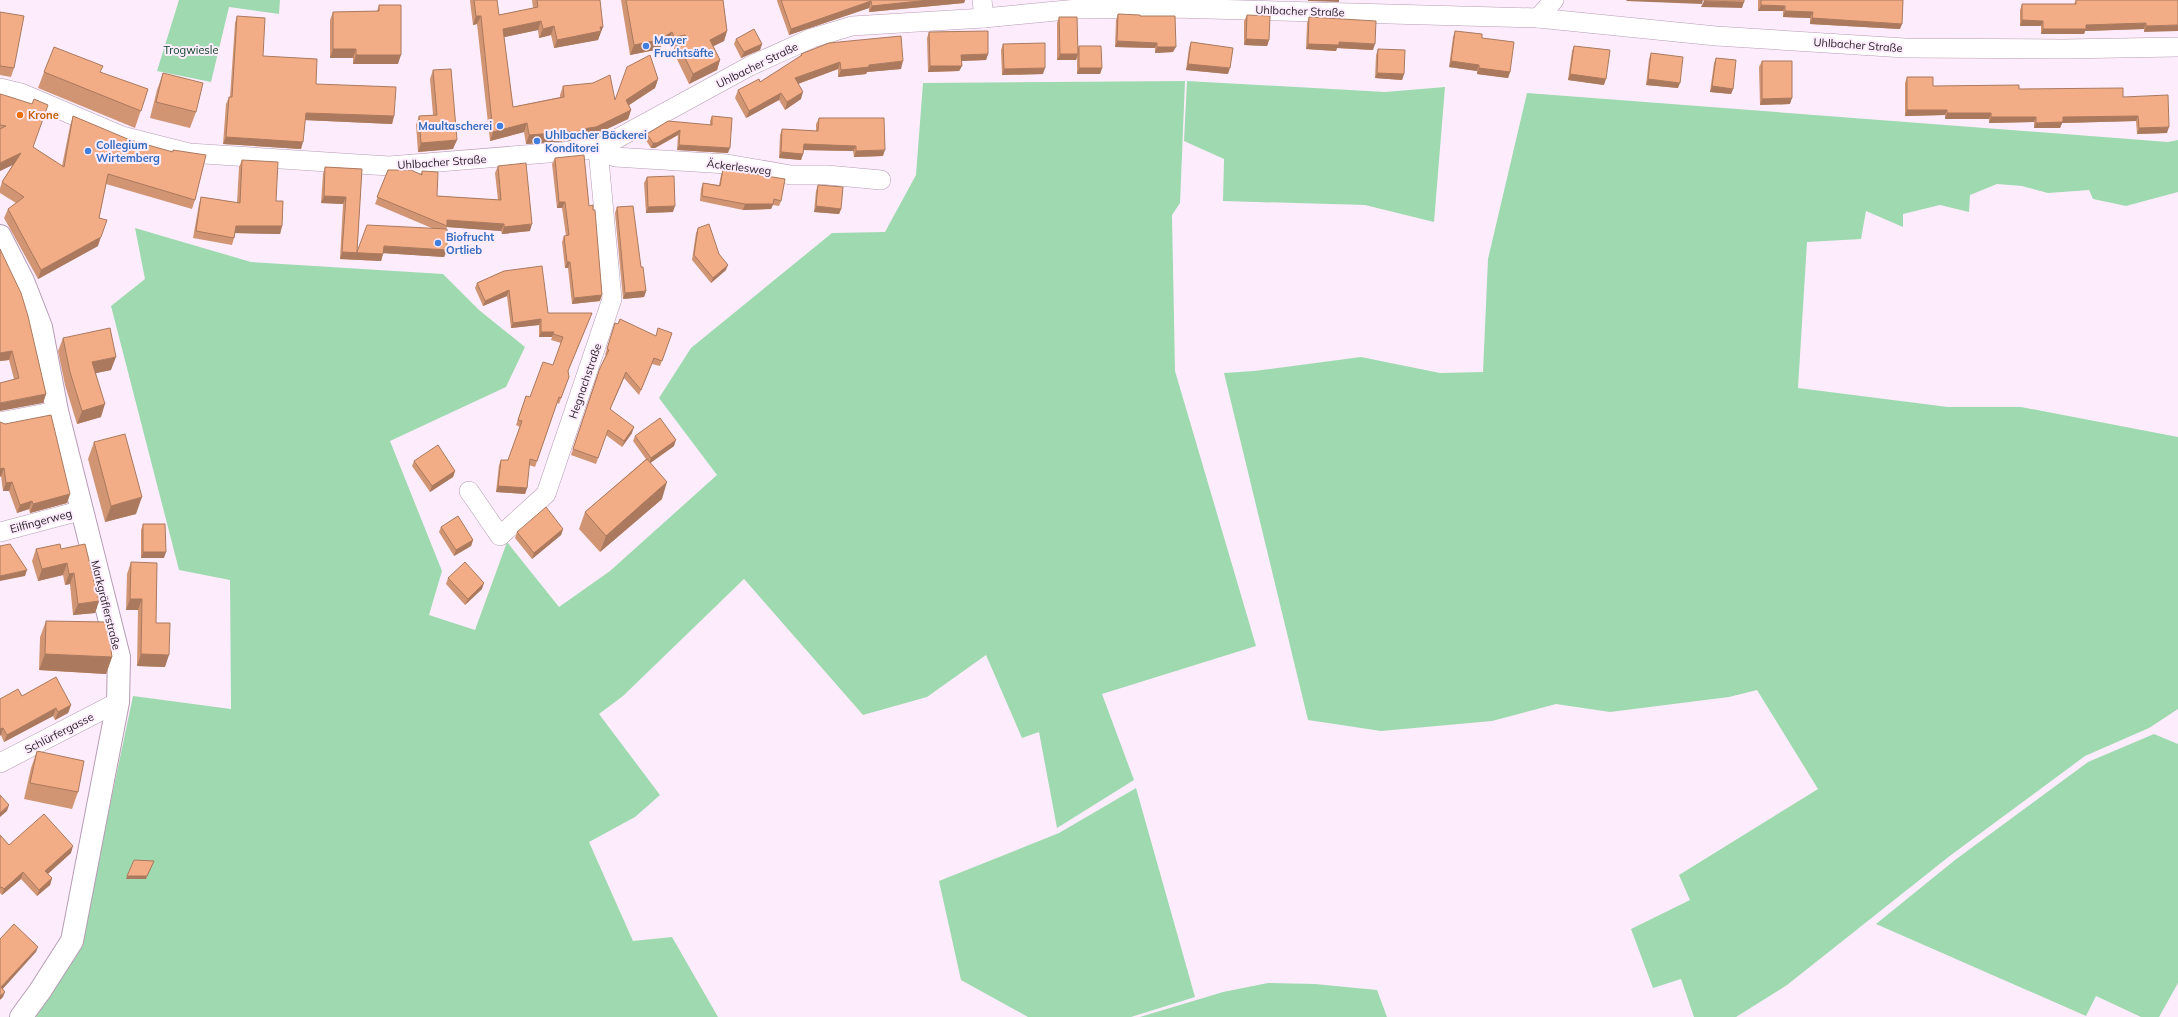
<svg xmlns="http://www.w3.org/2000/svg" width="2178" height="1017" font-family="Mulish,sans-serif">
	<rect width="100%" height="100%" fill="#fdedfc"/>
	<g fill="#9fd9af">
		<polygon points="179,0 280,0 279,14 229,7 211,82 157,71"/>
		<polygon points="1185,81 1180,203 1172,215 1175,371 1256,646 1102,694 1134,780 1057,828 1039,732 1022,738 986,655 927,697 863,715 744,579 623,696 599,714 660,795 635,817 589,842 633,941 672,937 718,1017 36,1017 80,947 133,696 231,709 230,580 179,570 111,306 145,279 135,228 251,262 443,274 479,310 525,347 506,387 390,441 442,571 429,615 475,630 507,542 559,607 610,571 717,475 659,398 691,348 832,233 885,232 916,175 923,83"/>
		<polygon points="1187,81 1385,92 1445,87 1434,222 1365,205 1223,201 1224,159 1184,141"/>
		<polygon points="1527,93 2168,142 2178,140 2178,192 2126,206 2093,199 2089,190 2048,193 2022,186 1997,184 1970,195 1969,212 1940,205 1903,214 1903,227 1866,211 1861,239 1807,242 1798,388 1948,407 2021,407 2178,437 2178,709 2149,728 2085,756 1951,855 1787,985 1736,1017 1694,1017 1681,979 1653,988 1631,929 1690,900 1679,875 1818,789 1757,690 1729,697 1610,712 1556,704 1492,721 1381,731 1308,720 1224,373 1254,371 1361,357 1440,373 1483,372 1488,259"/>
		<polygon points="2154,734 2178,744 2178,983 2159,1017 2141,1017 2096,996 2086,1016 1876,924 1955,860 2088,762"/>
		<polygon points="1136,788 1195,997 1131,1017 1028,1017 961,980 939,881 1059,833"/>
		<polygon points="1268,983 1315,984 1377,990 1387,1017 1140,1017 1223,992"/>
	</g>
	<g fill="none" stroke-linecap="round" stroke-linejoin="round">
		<defs>
			<g id="street">
				<polyline points="982,0 984,18"/>
				<polyline points="1538,18 1554,0"/>
				<polyline points="0,88 21,93 122,136 189,153 389,166 598,149 750,66 812,38 852,26 984,18 1077,9 1172,8 1538,18 1716,36 1905,48 2063,49 2178,47"/>
				<polyline points="598,149 615,157 727,164 791,175 827,175 881,180"/>
				<polyline points="0,422 57,411"/>
				<polyline points="469,491 500,536 546,494 612,299 598,149"/>
				<polyline points="0,532 83,510"/>
				<polyline points="0,763 118,702"/>
			</g>
			<polyline id="secondary" points="0,236 23,281 41,327 57,411 119,657 118,702 72,941 40,991 21,1017"/>
		</defs>
		<use href="#street" stroke="#b69cb5" stroke-width="20"/>
		<use href="#secondary" stroke="#b69cb5" stroke-width="24"/>
		<use href="#street" stroke="#fff" stroke-width="19"/>
		<use href="#secondary" stroke="#fff" stroke-width="22"/>
	</g>
	<g fill="#d19573">
		<polygon points="470,0 497,0 499,15 533,8 532,0 600,0 600,36 599,36 598,40 554,48 551,35 539,38 538,30 504,37 513,107 560,97 560,95 563,86 615,100 658,79 655,88 629,105 631,110 628,119 592,136 580,137 579,140 526,144 524,132 490,141 477,24 473,25 470,1"/>
		<polygon points="621,0 723,0 727,31 724,41 713,46 720,60 717,70 689,84 673,51 675,46 671,47 668,42 655,50 630,55"/>
		<polygon points="777,0 965,0 964,3 869,12 869,8 789,35 777,1"/>
		<polygon points="1758,0 1903,0 1900,29 1810,24 1810,18 1783,17 1783,11 1758,11"/>
		<polygon points="2076,0 2178,0 2144,32 2144,29 2085,31 2084,34 2041,34 2041,26 2020,26 2020,10 2022,4 2074,4"/>
		<polygon points="379,5 398,64 353,64 353,58 330,58 330,20 333,12 377,11"/>
		<polygon points="0,12 14,68 11,77 0,75"/>
		<polygon points="1118,14 1140,16 1173,52 1155,53 1155,48 1115,47 1116,20"/>
		<polygon points="1247,15 1269,40 1267,46 1244,45 1244,21"/>
		<polygon points="237,16 263,56 316,84 394,116 392,124 305,120 301,149 223,144 226,104 229,97 230,97 235,23"/>
		<polygon points="1059,17 1078,48 1079,46 1102,68 1100,74 1077,74 1077,57 1076,60 1057,60 1057,23"/>
		<polygon points="1309,17 1373,50 1337,48 1336,51 1306,49 1307,23"/>
		<polygon points="1455,31 1482,38 1510,72 1508,78 1477,74 1477,71 1449,67 1453,37"/>
		<polygon points="929,32 988,54 986,60 962,61 962,66 959,71 928,72 927,38"/>
		<polygon points="736,39 762,44 760,50 741,58 734,44"/>
		<polygon points="1191,42 1228,74 1186,70 1189,48"/>
		<polygon points="1003,44 1043,74 1002,75 1001,50"/>
		<polygon points="1574,46 1604,85 1568,80 1572,51"/>
		<polygon points="1378,49 1404,74 1402,80 1375,78 1376,55"/>
		<polygon points="1651,53 1678,88 1646,85 1649,59"/>
		<polygon points="801,54 901,69 867,72 866,74 838,77 838,69 798,84 801,99 785,110 779,100 746,118 735,98 738,90 760,82 800,57"/>
		<polygon points="1716,58 1733,89 1731,94 1710,92 1714,63"/>
		<polygon points="1762,61 1790,104 1760,105 1759,67"/>
		<polygon points="433,70 453,149 418,152 416,125 419,116 433,115 430,79"/>
		<polygon points="44,72 148,89 135,128 38,88"/>
		<polygon points="163,73 196,112 190,128 150,118 157,90"/>
		<polygon points="1907,77 1933,86 2019,89 2123,97 2167,133 2137,134 2136,121 2062,123 2060,128 2034,128 2034,122 1989,123 1989,119 1945,119 1945,115 1905,116 1905,83"/>
		<polygon points="0,94 33,147 62,166 70,126 73,116 195,200 192,209 106,184 99,218 98,246 38,279 4,218 8,209 16,203 0,193 0,188 2,182 13,164 0,171"/>
		<polygon points="712,116 728,153 677,150 678,135 655,148 651,148 645,139 647,134 710,125 710,121"/>
		<polygon points="819,118 883,156 854,157 853,151 803,150 803,154 801,160 779,158 780,135 782,129 816,131 816,124"/>
		<polygon points="555,158 589,206 600,301 572,304 568,268 565,268 562,242 564,236 566,236 562,208 557,208 552,164"/>
		<polygon points="242,160 276,201 282,226 280,234 235,233 234,238 232,245 193,238 199,204 201,197 237,203 239,167"/>
		<polygon points="498,166 530,231 502,234 501,231 447,227 446,229 447,250 444,257 383,253 381,261 340,259 343,204 321,203 323,174 325,167 362,169 357,252 434,229 375,204 388,170 421,174 422,171 437,196 498,200 495,173"/>
		<polygon points="723,169 781,201 779,206 773,205 771,209 743,210 700,201 701,189 703,183 719,185 721,175"/>
		<polygon points="647,177 673,212 646,213 644,183"/>
		<polygon points="818,185 841,209 839,214 814,212 816,191"/>
		<polygon points="617,207 641,267 646,291 644,297 623,299 615,213"/>
		<polygon points="698,228 719,254 726,270 711,283 692,260 696,233"/>
		<polygon points="0,249 46,394 43,403 14,379 9,360 0,361"/>
		<polygon points="504,271 548,313 592,313 568,371 569,377 559,404 557,403 535,467 529,465 527,488 525,494 496,492 499,465 501,460 508,460 520,427 516,425 526,396 530,397 553,365 561,343 551,340 552,337 539,337 539,325 511,328 507,296 483,306 475,288 477,283"/>
		<polygon points="615,323 656,336 672,333 660,366 652,364 639,395 624,378 610,409 632,433 622,447 606,435 596,464 571,455 598,373 606,355 605,355"/>
		<polygon points="63,338 111,370 96,373 101,417 77,424 65,385 58,351"/>
		<polygon points="0,422 70,494 67,503 30,513 29,509 17,513 9,491 3,491 1,476 0,477"/>
		<polygon points="635,436 674,446 650,463 662,499 600,552 579,529 585,512 646,459 633,441"/>
		<polygon points="94,442 136,514 105,522 88,459"/>
		<polygon points="414,461 455,471 453,477 430,492 412,466"/>
		<polygon points="143,524 164,558 141,558 141,530"/>
		<polygon points="441,527 473,540 471,546 454,556 439,532"/>
		<polygon points="563,529 561,535 532,559 515,538 517,532"/>
		<polygon points="36,549 61,549 99,601 95,613 73,615 70,584 65,585 63,575 38,581 32,561"/>
		<polygon points="131,562 156,623 165,667 137,666 138,610 126,610 127,574"/>
		<polygon points="448,578 482,589 465,605 446,584"/>
		<polygon points="46,621 112,657 106,674 39,670 40,637"/>
		<polygon points="22,696 71,705 68,713 55,720 53,716 4,742 1,735 0,699"/>
		<polygon points="37,751 78,792 72,809 24,799 31,768"/>
		<polygon points="0,835 9,845 71,853 48,874 52,878 50,885 37,896 21,879 2,895 0,893"/>
	</g>
	<g fill="#aa795e">
		<polygon points="929,0 965,0 964,3 869,12 872,6"/>
		<polygon points="1308,0 1339,0 1339,2 1308,1"/>
		<polygon points="1627,0 1703,0 1702,4 1626,1"/>
		<polygon points="871,1 869,8 789,35 791,29"/>
		<polygon points="1704,1 1744,2 1742,8 1701,7"/>
		<polygon points="1761,5 1785,6 1783,11 1758,11"/>
		<polygon points="1785,11 1813,12 1810,18 1783,17"/>
		<polygon points="476,16 481,16 477,24 473,25"/>
		<polygon points="1812,18 1902,24 1900,29 1810,24"/>
		<polygon points="2022,20 2043,21 2041,26 2020,26"/>
		<polygon points="541,21 538,30 500,38 503,29"/>
		<polygon points="2146,23 2144,29 2085,31 2084,34 2041,34 2043,29 2086,25"/>
		<polygon points="2178,25 2178,31 2144,32 2146,26"/>
		<polygon points="554,26 551,35 539,38 543,29"/>
		<polygon points="600,27 603,27 598,40 554,48 557,40"/>
		<polygon points="727,31 724,41 706,50 710,40"/>
		<polygon points="672,32 668,42 655,50 630,55 634,45"/>
		<polygon points="685,35 681,45 677,42 675,46 671,47 674,37"/>
		<polygon points="1246,39 1269,40 1267,46 1244,45"/>
		<polygon points="1117,41 1157,43 1155,48 1115,47"/>
		<polygon points="1339,42 1375,44 1373,50 1337,48 1336,51 1306,49 1308,44"/>
		<polygon points="762,44 760,50 741,58 744,52"/>
		<polygon points="1157,47 1176,47 1173,52 1155,53"/>
		<polygon points="333,49 356,49 353,58 330,58"/>
		<polygon points="988,54 986,60 959,61 961,55"/>
		<polygon points="1060,54 1078,54 1076,60 1057,60"/>
		<polygon points="356,55 401,55 398,64 353,64"/>
		<polygon points="720,60 717,70 689,84 693,74"/>
		<polygon points="903,61 901,69 867,72 866,74 838,77 841,70 869,65"/>
		<polygon points="1451,61 1479,65 1477,71 1449,67"/>
		<polygon points="840,62 838,69 792,86 795,78"/>
		<polygon points="1188,64 1230,68 1228,74 1186,70"/>
		<polygon points="930,66 962,66 959,71 928,72"/>
		<polygon points="1045,68 1043,74 1002,75 1004,69"/>
		<polygon points="1079,68 1102,68 1100,74 1077,74"/>
		<polygon points="1479,68 1510,72 1508,78 1477,74"/>
		<polygon points="1377,73 1404,74 1402,80 1375,78"/>
		<polygon points="1570,74 1606,79 1604,85 1568,80"/>
		<polygon points="658,79 655,88 623,109 626,100"/>
		<polygon points="1648,79 1680,83 1678,88 1646,85"/>
		<polygon points="1712,86 1733,89 1731,94 1710,92"/>
		<polygon points="803,92 801,99 785,110 787,102"/>
		<polygon points="781,93 779,100 746,118 749,111"/>
		<polygon points="1792,98 1790,104 1760,105 1762,99"/>
		<polygon points="631,110 628,119 592,136 580,137 579,140 526,144 529,135 582,129"/>
		<polygon points="1907,110 1947,110 1945,115 1905,116"/>
		<polygon points="306,113 394,116 392,124 303,120"/>
		<polygon points="1947,113 1991,113 1989,119 1945,119"/>
		<polygon points="2138,116 2136,121 2062,123 2060,128 2034,128 2036,123 2063,117"/>
		<polygon points="1991,117 2036,117 2034,122 1989,123"/>
		<polygon points="527,123 524,132 490,141 493,132"/>
		<polygon points="2169,127 2167,133 2137,134 2139,128"/>
		<polygon points="680,130 678,135 655,148 651,148 653,143"/>
		<polygon points="226,137 303,142 301,149 223,144"/>
		<polygon points="457,140 453,149 418,152 421,143"/>
		<polygon points="804,144 856,146 853,151 802,150"/>
		<polygon points="679,145 730,148 728,153 677,150"/>
		<polygon points="885,150 883,156 854,157 856,151"/>
		<polygon points="781,152 803,154 801,160 779,158"/>
		<polygon points="21,153 17,163 0,171 0,163"/>
		<polygon points="324,196 346,197 343,204 321,203"/>
		<polygon points="559,202 565,202 562,208 557,208"/>
		<polygon points="745,204 773,204 771,209 743,210"/>
		<polygon points="675,206 673,212 646,213 648,207"/>
		<polygon points="816,206 841,209 839,214 814,212"/>
		<polygon points="447,220 504,224 501,231 447,227"/>
		<polygon points="532,224 530,231 502,234 504,227"/>
		<polygon points="236,226 282,226 280,234 234,233"/>
		<polygon points="101,237 98,246 38,279 41,270"/>
		<polygon points="384,246 447,250 444,257 381,253"/>
		<polygon points="342,252 383,254 381,261 340,259"/>
		<polygon points="567,262 570,262 568,268 565,268"/>
		<polygon points="728,265 726,270 711,283 713,278"/>
		<polygon points="509,290 507,296 483,306 485,301"/>
		<polygon points="646,291 644,297 623,299 625,293"/>
		<polygon points="602,295 600,301 572,304 574,298"/>
		<polygon points="541,319 539,325 511,328 513,323"/>
		<polygon points="541,332 554,332 552,337 539,337"/>
		<polygon points="12,351 9,360 0,361 0,353"/>
		<polygon points="116,357 111,370 87,375 92,362"/>
		<polygon points="626,372 624,378 608,414 610,409"/>
		<polygon points="46,394 43,403 0,411 0,403 1,403"/>
		<polygon points="105,404 101,417 77,424 82,411"/>
		<polygon points="634,427 632,433 622,447 624,441"/>
		<polygon points="676,440 674,446 649,464 651,458"/>
		<polygon points="4,468 1,476 0,477 0,469"/>
		<polygon points="455,471 453,477 430,492 432,486"/>
		<polygon points="12,482 9,491 3,491 6,483"/>
		<polygon points="667,482 662,499 600,552 606,536"/>
		<polygon points="498,486 527,488 525,494 496,492"/>
		<polygon points="70,494 67,503 30,513 33,504"/>
		<polygon points="142,497 136,514 105,522 111,506"/>
		<polygon points="32,501 29,509 17,513 20,505"/>
		<polygon points="563,529 561,535 532,559 534,553"/>
		<polygon points="473,540 471,546 454,556 456,550"/>
		<polygon points="143,552 166,552 164,558 141,558"/>
		<polygon points="67,563 63,575 38,581 42,569"/>
		<polygon points="27,570 25,576 0,581 0,576"/>
		<polygon points="74,573 70,584 65,585 69,574"/>
		<polygon points="484,583 482,589 465,605 468,599"/>
		<polygon points="130,599 142,599 138,610 126,610"/>
		<polygon points="99,601 95,613 73,615 78,604"/>
		<polygon points="45,654 112,657 106,674 39,670"/>
		<polygon points="141,654 169,655 165,667 137,666"/>
		<polygon points="71,705 68,713 55,720 58,712"/>
		<polygon points="56,708 53,716 4,742 7,735"/>
		<polygon points="3,728 1,735 0,736 0,729"/>
		<polygon points="9,805 7,811 0,817 0,813"/>
		<polygon points="73,846 71,853 43,878 45,871"/>
		<polygon points="154,861 146,879 126,879 127,876"/>
		<polygon points="23,872 21,879 2,895 4,889"/>
		<polygon points="52,878 50,885 37,896 39,890"/>
		<polygon points="38,947 36,952 0,992 1,987"/>
		<polygon points="5,992 3,997 0,1000 0,996"/>
	</g>
	<g fill="#f3ad86" stroke="#aa795e">
		<polygon points="474,0 497,0 499,15 538,7 537,0 600,0 603,27 600,27 601,31 557,40 554,26 543,29 541,21 503,29 513,107 564,97 563,86 593,83 610,75 615,100 627,67 650,55 658,79 626,100 631,110 596,127 582,129 582,131 529,135 527,123 493,132 481,16 476,16"/>
		<polygon points="626,0 723,0 727,31 710,40 720,60 693,74 677,42 686,37 685,35 674,37 672,32 659,40 634,45"/>
		<polygon points="781,0 929,0 872,6 871,1 791,29"/>
		<polygon points="1704,0 1744,0 1744,2 1704,1"/>
		<polygon points="1761,0 1903,0 1902,24 1812,18 1813,12 1785,11 1785,6 1761,5"/>
		<polygon points="2076,0 2178,0 2178,25 2146,26 2146,23 2086,25 2086,29 2043,29 2043,21 2022,20 2022,4 2076,4"/>
		<polygon points="379,5 401,5 401,55 356,55 356,49 333,49 333,12 379,11"/>
		<polygon points="0,12 24,16 14,68 0,66"/>
		<polygon points="1118,14 1140,15 1140,16 1175,16 1176,47 1157,47 1157,43 1117,41"/>
		<polygon points="1247,15 1270,16 1269,40 1246,39"/>
		<polygon points="237,16 265,18 263,56 317,59 316,84 396,87 394,116 306,113 303,142 226,137 229,97 232,97"/>
		<polygon points="1059,17 1077,17 1078,54 1060,54"/>
		<polygon points="1309,17 1376,21 1375,44 1339,42 1339,45 1308,44"/>
		<polygon points="754,29 762,44 744,52 736,39"/>
		<polygon points="988,31 988,54 961,55 962,66 930,66 929,32"/>
		<polygon points="1455,31 1482,34 1482,38 1514,42 1510,72 1479,68 1479,65 1451,61"/>
		<polygon points="901,36 903,61 869,65 869,67 841,70 840,62 795,78 803,92 787,102 781,93 749,111 738,90 759,79 760,82 802,55 801,54 829,43"/>
		<polygon points="1191,42 1233,48 1230,68 1188,64"/>
		<polygon points="1045,43 1045,68 1004,69 1003,44"/>
		<polygon points="1079,46 1101,46 1102,68 1079,68"/>
		<polygon points="1574,46 1610,50 1606,79 1570,74"/>
		<polygon points="54,47 103,66 100,72 148,89 141,111 44,72"/>
		<polygon points="1378,49 1405,50 1404,74 1377,73"/>
		<polygon points="1651,53 1683,57 1680,83 1648,79"/>
		<polygon points="1716,58 1736,60 1733,89 1712,86"/>
		<polygon points="1762,61 1792,61 1792,98 1762,99"/>
		<polygon points="451,69 457,140 421,143 419,116 437,115 433,70"/>
		<polygon points="163,73 203,83 196,112 156,102"/>
		<polygon points="1907,77 1933,77 1933,86 2019,85 2019,89 2123,88 2123,97 2168,95 2169,127 2139,128 2138,116 2063,117 2063,122 2036,123 2036,117 1991,117 1991,113 1947,113 1947,110 1907,110"/>
		<polygon points="0,94 7,96 32,104 34,99 48,105 33,147 64,167 73,116 130,140 173,152 173,150 206,155 195,200 108,174 99,218 107,220 101,237 41,270 8,209 24,197 2,182 21,153 0,163 0,129 6,126 0,125"/>
		<polygon points="712,116 732,118 730,148 679,145 680,130 657,143 653,143 647,134 668,121 712,125"/>
		<polygon points="819,118 884,118 885,150 856,151 856,146 804,144 803,154 781,152 782,129 818,131"/>
		<polygon points="584,155 589,206 593,205 593,210 595,210 602,295 574,298 570,262 567,262 564,236 569,235 565,202 559,202 555,158"/>
		<polygon points="242,160 278,162 276,201 283,201 282,226 236,226 234,238 196,231 201,197 240,203"/>
		<polygon points="526,163 532,224 504,227 504,224 447,220 447,226 377,197 388,170 411,170 422,175 422,171 438,172 437,196 501,200 498,166"/>
		<polygon points="325,167 362,169 357,252 367,225 447,229 447,250 384,246 383,254 342,252 346,197 324,196"/>
		<polygon points="723,169 785,179 781,201 774,199 773,204 745,204 702,196 703,183 720,186"/>
		<polygon points="674,176 675,206 648,207 647,177"/>
		<polygon points="818,185 843,187 841,209 816,206"/>
		<polygon points="633,206 641,267 643,267 646,291 625,293 617,207"/>
		<polygon points="709,224 719,254 728,265 713,278 694,255 698,228"/>
		<polygon points="0,249 21,293 28,316 46,394 0,403 0,383 19,378 12,351 0,353"/>
		<polygon points="542,266 548,313 592,313 568,371 569,377 561,398 559,397 537,461 530,459 527,488 498,486 501,460 508,460 522,421 518,420 526,396 530,397 543,362 553,365 563,337 553,334 554,332 541,332 541,319 513,323 509,290 485,301 477,283 504,271"/>
		<polygon points="620,319 656,336 658,328 672,333 662,361 654,358 641,390 626,372 610,409 634,427 624,441 608,430 598,458 573,449 600,368 609,350 607,349 615,323 618,324"/>
		<polygon points="110,328 116,357 92,362 105,404 82,411 70,372 63,338"/>
		<polygon points="51,415 70,494 33,504 32,501 20,505 12,482 6,483 4,468 0,469 0,422 5,424"/>
		<polygon points="660,418 676,440 651,458 635,436"/>
		<polygon points="125,434 142,497 111,506 94,442"/>
		<polygon points="438,445 455,471 432,486 414,461"/>
		<polygon points="647,459 667,482 606,536 585,512"/>
		<polygon points="546,507 563,529 534,553 517,532"/>
		<polygon points="458,516 473,540 456,550 441,527"/>
		<polygon points="143,524 165,524 166,552 143,552"/>
		<polygon points="10,544 27,570 0,576 0,546"/>
		<polygon points="60,544 61,549 85,544 99,601 78,604 74,573 69,574 67,563 42,569 36,549"/>
		<polygon points="131,562 157,563 156,623 170,623 169,655 141,654 142,599 130,599"/>
		<polygon points="465,562 484,583 468,599 448,578"/>
		<polygon points="46,621 107,622 112,657 45,654"/>
		<polygon points="56,677 71,705 58,712 56,708 7,735 3,728 0,729 0,699 18,689 22,696"/>
		<polygon points="37,751 84,761 78,792 30,783"/>
		<polygon points="0,795 9,805 0,813"/>
		<polygon points="44,814 73,846 45,871 52,878 39,890 23,872 4,889 2,887 0,888 0,835 9,845"/>
		<polygon points="134,860 154,861 147,876 127,876"/>
		<polygon points="14,924 38,947 1,987 5,992 0,996 0,939"/>
	</g>
	<g fill="#3f7fe0" stroke="#fdedfc" stroke-width="1.5">
		<circle cx="646" cy="46" r="4"/>
		<circle cx="500" cy="126" r="4"/>
		<circle cx="537" cy="141" r="4"/>
		<circle cx="88" cy="151" r="4"/>
		<circle cx="438" cy="243" r="4"/>
	</g>
	<circle fill="#e8710a" stroke="#fdedfc" stroke-width="1.5" cx="20" cy="115" r="4"/>
	<g text-anchor="middle" stroke-width="4" stroke-linejoin="round" paint-order="stroke">
		<g font-size="11" fill="#2a212a" stroke="#fdedfc">
			<text transform="translate(1300 11) rotate(2)" y="4">Uhlbacher Straße</text>
			<text transform="translate(1858 45) rotate(4)" y="4">Uhlbacher Straße</text>
			<text transform="translate(757 65) rotate(-26)" y="4">Uhlbacher Straße</text>
			<text transform="translate(442 162) rotate(-4)" y="4">Uhlbacher Straße</text>
			<text transform="translate(739 167) rotate(7)" y="4">Äckerlesweg</text>
			<text transform="translate(585 381) rotate(-71)" y="4">Hegnachstraße</text>
			<text transform="translate(41 521) rotate(-15)" y="4">Eilfingerweg</text>
			<text transform="translate(106 605) rotate(76)" y="4">Markgräflerstraße</text>
			<text transform="translate(59 733) rotate(-27)" y="4">Schlürfergasse</text>
		</g>
		<g font-size="11" font-weight="bold" fill="#366cbe" stroke="#fdedfc" text-anchor="start">
			<text x="654" y="44">Mayer<tspan x="654" dy="13">Fruchtsäfte</tspan></text>
			<text x="492" y="130" text-anchor="end">Maultascherei</text>
			<text x="545" y="139">Uhlbacher Bäckerei<tspan x="545" dy="13">Konditorei</tspan></text>
			<text x="96" y="149">Collegium<tspan x="96" dy="13">Wirtemberg</tspan></text>
			<text x="446" y="241">Biofrucht<tspan x="446" dy="13">Ortlieb</tspan></text>
		</g>
		<g font-size="11" fill="#0d4223" stroke="#fdedfc">
			<text x="191" y="54">Trogwiesle</text>
		</g>
		<g font-size="11" font-weight="bold" fill="#c56008" stroke="#fdedfc" text-anchor="start">
			<text x="28" y="119">Krone</text>
		</g>
	</g>
</svg>
